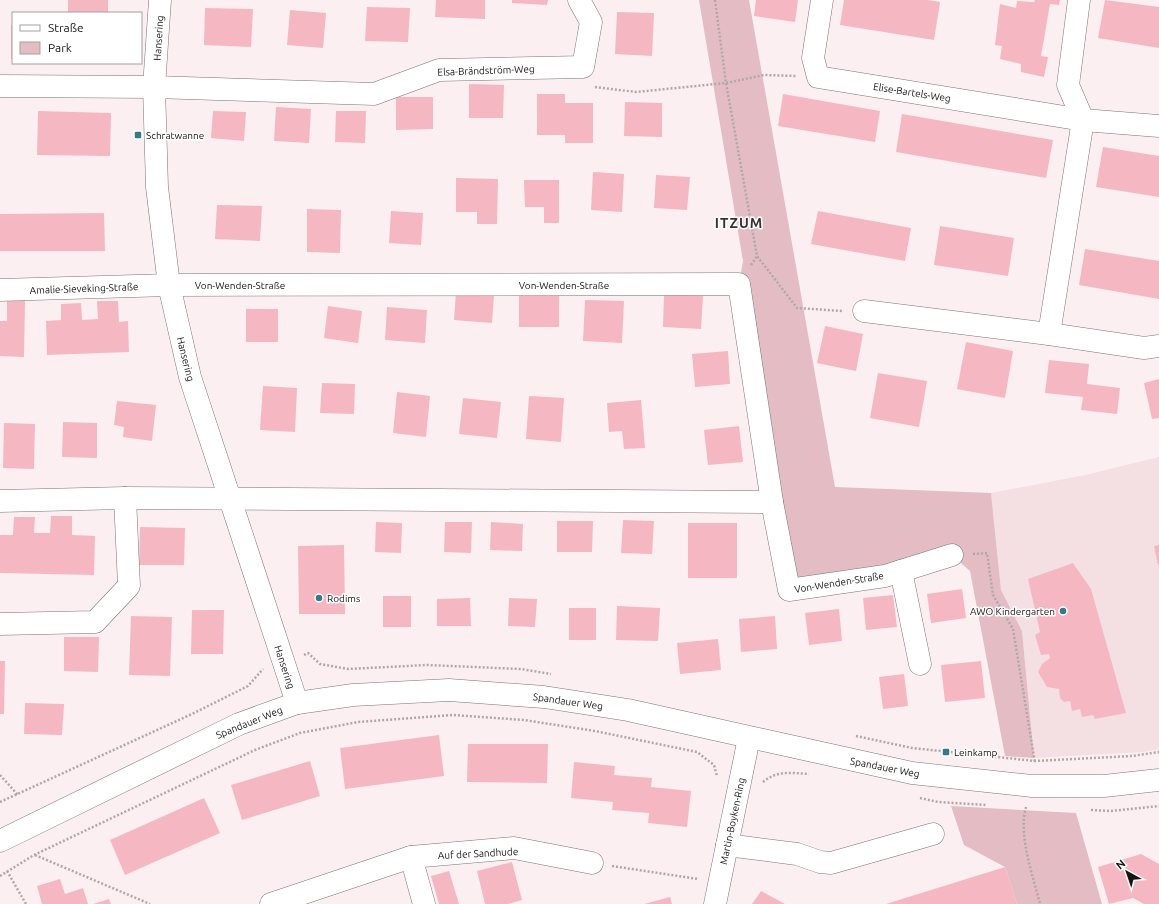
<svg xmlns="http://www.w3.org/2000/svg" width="1159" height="904" font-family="Ubuntu,sans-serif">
	<rect width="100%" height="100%" fill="#fceff1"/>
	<polygon fill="#f4e0e3" points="1159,457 1159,749 1143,752 1034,758 1022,631 1001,590 991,493 1085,475"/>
	<g fill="#e3bdc3">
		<polygon points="699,0 749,0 835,487 991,493 1001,590 1022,631 1034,758 1005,756 970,571 952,555 789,590 739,284 743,261"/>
		<polygon points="951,806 1076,813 1102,904 1017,904 1005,867 964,845"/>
	</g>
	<g fill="#f5b8c3">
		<rect x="68" y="0" width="40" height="13"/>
		<polygon points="436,0 485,0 485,19 435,17"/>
		<polygon points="512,0 548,0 547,5 512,3"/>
		<polygon points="756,0 798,0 795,22 754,16"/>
		<polygon points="844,0 928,0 940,2 934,40 840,25"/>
		<polygon points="1035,0 1060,0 1059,5 1050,4 1041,56 1048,57 1044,77 1021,72 1021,64 1000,59 1002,46 995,45 1000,4 1016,8 1017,1 1034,2"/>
		<polygon points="1105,0 1159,7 1159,48 1098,38"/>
		<polygon points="367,7 410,8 408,42 365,41"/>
		<polygon points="205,8 253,9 251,47 204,45"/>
		<polygon points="290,10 326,13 323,48 287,45"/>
		<polygon points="617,12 654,13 652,56 615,54"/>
		<rect x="11" y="25" width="2" height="34"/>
		<polygon points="469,84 504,85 503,118 469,118"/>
		<polygon points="537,94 565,94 565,103 593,103 593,143 565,143 565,135 537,135"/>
		<polygon points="783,94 880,111 875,142 778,126"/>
		<polygon points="396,97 433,97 433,129 396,130"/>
		<polygon points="625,102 662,103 662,137 624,136"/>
		<polygon points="276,107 311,109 309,143 274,141"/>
		<polygon points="38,111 111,113 110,156 37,155"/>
		<polygon points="213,111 246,112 244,141 211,138"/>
		<polygon points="336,111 366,111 365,143 335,142"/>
		<polygon points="902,114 1053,140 1046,178 896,152"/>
		<polygon points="1103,147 1159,156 1159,197 1096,187"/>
		<polygon points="593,172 624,174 622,212 591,210"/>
		<polygon points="656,175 690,177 687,210 654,208"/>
		<polygon points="456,178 498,179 497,224 477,224 477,212 456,212"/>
		<polygon points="524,180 559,180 559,223 544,223 544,207 525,207"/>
		<polygon points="217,205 262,206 260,241 215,239"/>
		<polygon points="307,209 341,210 340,253 307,252"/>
		<polygon points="391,211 423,213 421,245 389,243"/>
		<polygon points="818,211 911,228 905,261 811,244"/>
		<polygon points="104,213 105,251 0,251 0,214"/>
		<polygon points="940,226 1014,238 1008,276 934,265"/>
		<polygon points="1085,249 1159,261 1159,299 1079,285"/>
		<polygon points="456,292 494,295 492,323 454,320"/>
		<polygon points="664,294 703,296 701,329 663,327"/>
		<polygon points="519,295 559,296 559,327 519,327"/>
		<polygon points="7,299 25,300 24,357 0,356 0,321 7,321"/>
		<polygon points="585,300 624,301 622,343 583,341"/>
		<polygon points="97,301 118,301 119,322 128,321 129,352 47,355 46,321 61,320 61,304 81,303 82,320 98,319"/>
		<polygon points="328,306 362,311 358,343 324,338"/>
		<polygon points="387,307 427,310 425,343 385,340"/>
		<rect x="246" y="309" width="32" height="33"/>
		<polygon points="825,326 863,334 856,371 817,363"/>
		<polygon points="966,342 1013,351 1005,398 957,389"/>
		<polygon points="728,351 730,384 695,387 692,354"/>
		<polygon points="1049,360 1089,364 1087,384 1120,388 1117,414 1081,410 1083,397 1045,393"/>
		<polygon points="878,373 927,381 919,427 870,418"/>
		<polygon points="1159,379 1159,418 1152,419 1144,383"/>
		<polygon points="322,383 355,384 354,414 320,413"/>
		<polygon points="263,386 297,388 295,432 260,430"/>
		<polygon points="397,392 430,396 426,437 393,433"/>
		<polygon points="529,396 564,398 561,442 526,439"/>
		<polygon points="463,398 501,402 497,438 459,434"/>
		<polygon points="641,400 645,448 624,449 622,431 609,432 607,403"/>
		<polygon points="117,401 156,405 152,441 123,437 124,427 114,425"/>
		<polygon points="63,422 97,423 97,458 62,457"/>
		<polygon points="4,423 35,424 34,469 3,468"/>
		<polygon points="739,426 743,462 708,465 704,430"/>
		<polygon points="51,516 72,516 72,535 95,536 94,575 0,573 0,535 13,535 14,517 35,517 34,533 50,533"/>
		<polygon points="623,520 654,521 652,554 621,553"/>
		<polygon points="557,521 593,521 592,552 557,552"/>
		<polygon points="376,522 402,523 401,553 375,552"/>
		<polygon points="445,522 472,522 471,553 444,552"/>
		<polygon points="491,522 523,524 522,551 490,550"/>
		<rect x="688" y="523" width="49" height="55"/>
		<polygon points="140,527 185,528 184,565 139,565"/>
		<polygon points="344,545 345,614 299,614 298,546"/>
		<polygon points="1159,545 1159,565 1158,565 1154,546"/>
		<polygon points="1073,563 1091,589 1126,713 1095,719 1093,715 1082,717 1080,709 1072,711 1070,701 1064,702 1060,698 1059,689 1047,687 1038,672 1042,664 1050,658 1049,654 1041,655 1035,635 1040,632 1028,579"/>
		<polygon points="962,589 966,618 931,623 927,594"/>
		<polygon points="893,595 897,627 866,630 863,598"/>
		<rect x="383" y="596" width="28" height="31"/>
		<polygon points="470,598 471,626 437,626 437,599"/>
		<polygon points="509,598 537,599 535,627 508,626"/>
		<polygon points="617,606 660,608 658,641 616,640"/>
		<rect x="569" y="608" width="27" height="32"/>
		<polygon points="839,609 842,641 809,645 805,613"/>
		<polygon points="192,610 224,610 223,654 191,654"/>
		<polygon points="131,616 172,617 170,676 129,675"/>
		<polygon points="775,616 777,649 741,652 739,619"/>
		<polygon points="64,637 99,637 98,672 64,671"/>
		<polygon points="718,639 721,670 680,674 677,643"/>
		<polygon points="0,661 5,661 4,714 0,714"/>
		<polygon points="981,661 985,698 945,702 941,665"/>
		<polygon points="904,674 908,706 883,709 879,677"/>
		<polygon points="25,703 64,704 62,735 24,734"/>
		<polygon points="439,735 444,776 345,789 340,748"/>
		<polygon points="468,744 548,744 547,783 467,782"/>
		<polygon points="310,761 320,796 242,820 231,785"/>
		<polygon points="574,762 615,766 614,775 652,778 651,787 691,791 687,827 648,823 649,813 612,810 613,802 571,798"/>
		<polygon points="204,798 220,833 125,875 110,840"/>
		<polygon points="1141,854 1159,864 1159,904 1144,904 1133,898 1109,904 1098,867"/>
		<polygon points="512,862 522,900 508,904 485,904 477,871"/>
		<polygon points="1005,867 1017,904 886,904"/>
		<polygon points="449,871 459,904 439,904 431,876"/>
		<polygon points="60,879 65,894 83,888 88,904 42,904 37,886"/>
		<polygon points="761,891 785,904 752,904"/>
		<polygon points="670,897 672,904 644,904"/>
		<polygon points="109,899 111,904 93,904"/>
	</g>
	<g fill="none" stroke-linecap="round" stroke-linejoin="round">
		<defs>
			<g id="minor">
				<polyline points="160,0 154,87 157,187 169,285 190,377 297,703"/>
				<polyline points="822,0 813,58 818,77 1083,120 1159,126"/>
				<polyline points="0,86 154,87 374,94 439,70 583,67 591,22 579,0"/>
				<polyline points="0,290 169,285 739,284 772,502"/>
				<polyline points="864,311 1049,334 1144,348 1159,346"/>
				<polyline points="1049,334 1083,120 1068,85 1079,0"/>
				<polyline points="0,501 125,498 772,502 789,590 885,576 952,555"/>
				<polyline points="901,571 920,664"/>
				<polyline points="0,624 95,622 129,586 125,498"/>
				<polyline points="0,841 239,724 297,703 353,695 449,690 544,697 628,710 912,773 1032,786 1104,786 1159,780"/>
				<polyline points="727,845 797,854 820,862 831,863 933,834"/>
				<polyline points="271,904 411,857"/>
				<polyline points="424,904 411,857 514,848 592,863"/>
				<polyline points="715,904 749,738"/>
			</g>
		</defs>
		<use href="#minor" stroke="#7d7374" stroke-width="23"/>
		<g stroke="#b1a7a8" stroke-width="2.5" stroke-dasharray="2 2" stroke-linecap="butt">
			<polyline points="715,0 726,83 757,256 797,308 843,311"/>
			<polyline points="595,87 636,92 726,83 764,75 796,76"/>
			<polyline points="751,265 757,256"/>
			<polyline points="973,554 987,553 993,595 1013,629 1035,763"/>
			<polyline points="304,655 308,653 320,664 348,669 427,665 521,669 551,674"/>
			<polyline points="856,736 912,748 1035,761 1132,756 1159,752"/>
			<polyline points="0,775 18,795"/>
			<path d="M763,782c14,-12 29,-9 46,-8"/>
			<polyline points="920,798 938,802 986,805"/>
			<polyline points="0,802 192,714 248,686 263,669"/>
			<path d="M1026,807c-8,28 7,69 14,97"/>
			<polyline points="1091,810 1111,811 1159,806"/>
			<polyline points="35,855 150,904"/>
			<polyline points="612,866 698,879"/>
			<polyline points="7,871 26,904"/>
			<polyline points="0,876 34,855 255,750 300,733 358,722 453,715 524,720 595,731 697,752 714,765 717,776"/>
		</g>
		<use href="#minor" stroke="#fff" stroke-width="22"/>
	</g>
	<g fill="#367989" stroke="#fff" stroke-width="1.5">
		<rect x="134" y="131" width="8" height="8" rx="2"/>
		<circle cx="319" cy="598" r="4"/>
		<circle cx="1063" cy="611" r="4"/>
		<rect x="942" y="748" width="8" height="8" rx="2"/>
	</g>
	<g text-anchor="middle" stroke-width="3" stroke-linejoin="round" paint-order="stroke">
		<g font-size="10" fill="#181414" stroke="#fff">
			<text transform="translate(158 38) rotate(-86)" y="4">Hansering</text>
			<text transform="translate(486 70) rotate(-2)" y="4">Elsa-Brändström-Weg</text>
			<text transform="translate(912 92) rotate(9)" y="4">Elise-Bartels-Weg</text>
			<text x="240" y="289">Von-Wenden-Straße</text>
			<text x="564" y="289">Von-Wenden-Straße</text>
			<text transform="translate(84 288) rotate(-2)" y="4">Amalie-Sieveking-Straße</text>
			<text transform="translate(186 359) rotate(76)" y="4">Hansering</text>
			<text transform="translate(839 582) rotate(-9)" y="4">Von-Wenden-Straße</text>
			<text transform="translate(285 667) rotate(72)" y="4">Hansering</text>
			<text transform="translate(568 701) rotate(8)" y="4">Spandauer Weg</text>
			<text transform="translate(249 722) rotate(-22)" y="4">Spandauer Weg</text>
			<text transform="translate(885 767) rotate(11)" y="4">Spandauer Weg</text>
			<text transform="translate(732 821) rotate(-78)" y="4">Martin-Boyken-Ring</text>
			<text transform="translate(478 853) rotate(-3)" y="4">Auf der Sandhude</text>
		</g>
		<g font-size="10" fill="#181414" stroke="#fff" text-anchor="start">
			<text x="146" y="139">Schratwanne</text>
			<text x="327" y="602">Rodims</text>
			<text x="1055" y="615" text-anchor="end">AWO Kindergarten</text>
			<text x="954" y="756">Leinkamp</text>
		</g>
		<g font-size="14" font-weight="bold" letter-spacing="1" fill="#393032" stroke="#fff">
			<text x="739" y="228">ITZUM</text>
		</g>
	</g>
	<rect x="12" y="12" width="130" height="52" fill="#ffffff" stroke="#a3a1a1"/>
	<rect x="20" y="25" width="20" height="6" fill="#ffffff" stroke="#a3a1a1"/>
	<text x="48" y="32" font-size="12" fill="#181414">Straße</text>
	<rect x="20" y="42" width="20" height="12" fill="#e3bdc3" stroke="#a3a1a1"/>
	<text x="48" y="52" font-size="12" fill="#181414">Park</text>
	<g transform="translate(1127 872) rotate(320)" stroke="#ffffff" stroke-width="3" paint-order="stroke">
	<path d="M0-3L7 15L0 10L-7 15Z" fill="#181414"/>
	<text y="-6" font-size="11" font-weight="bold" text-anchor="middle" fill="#181414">N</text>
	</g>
</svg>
